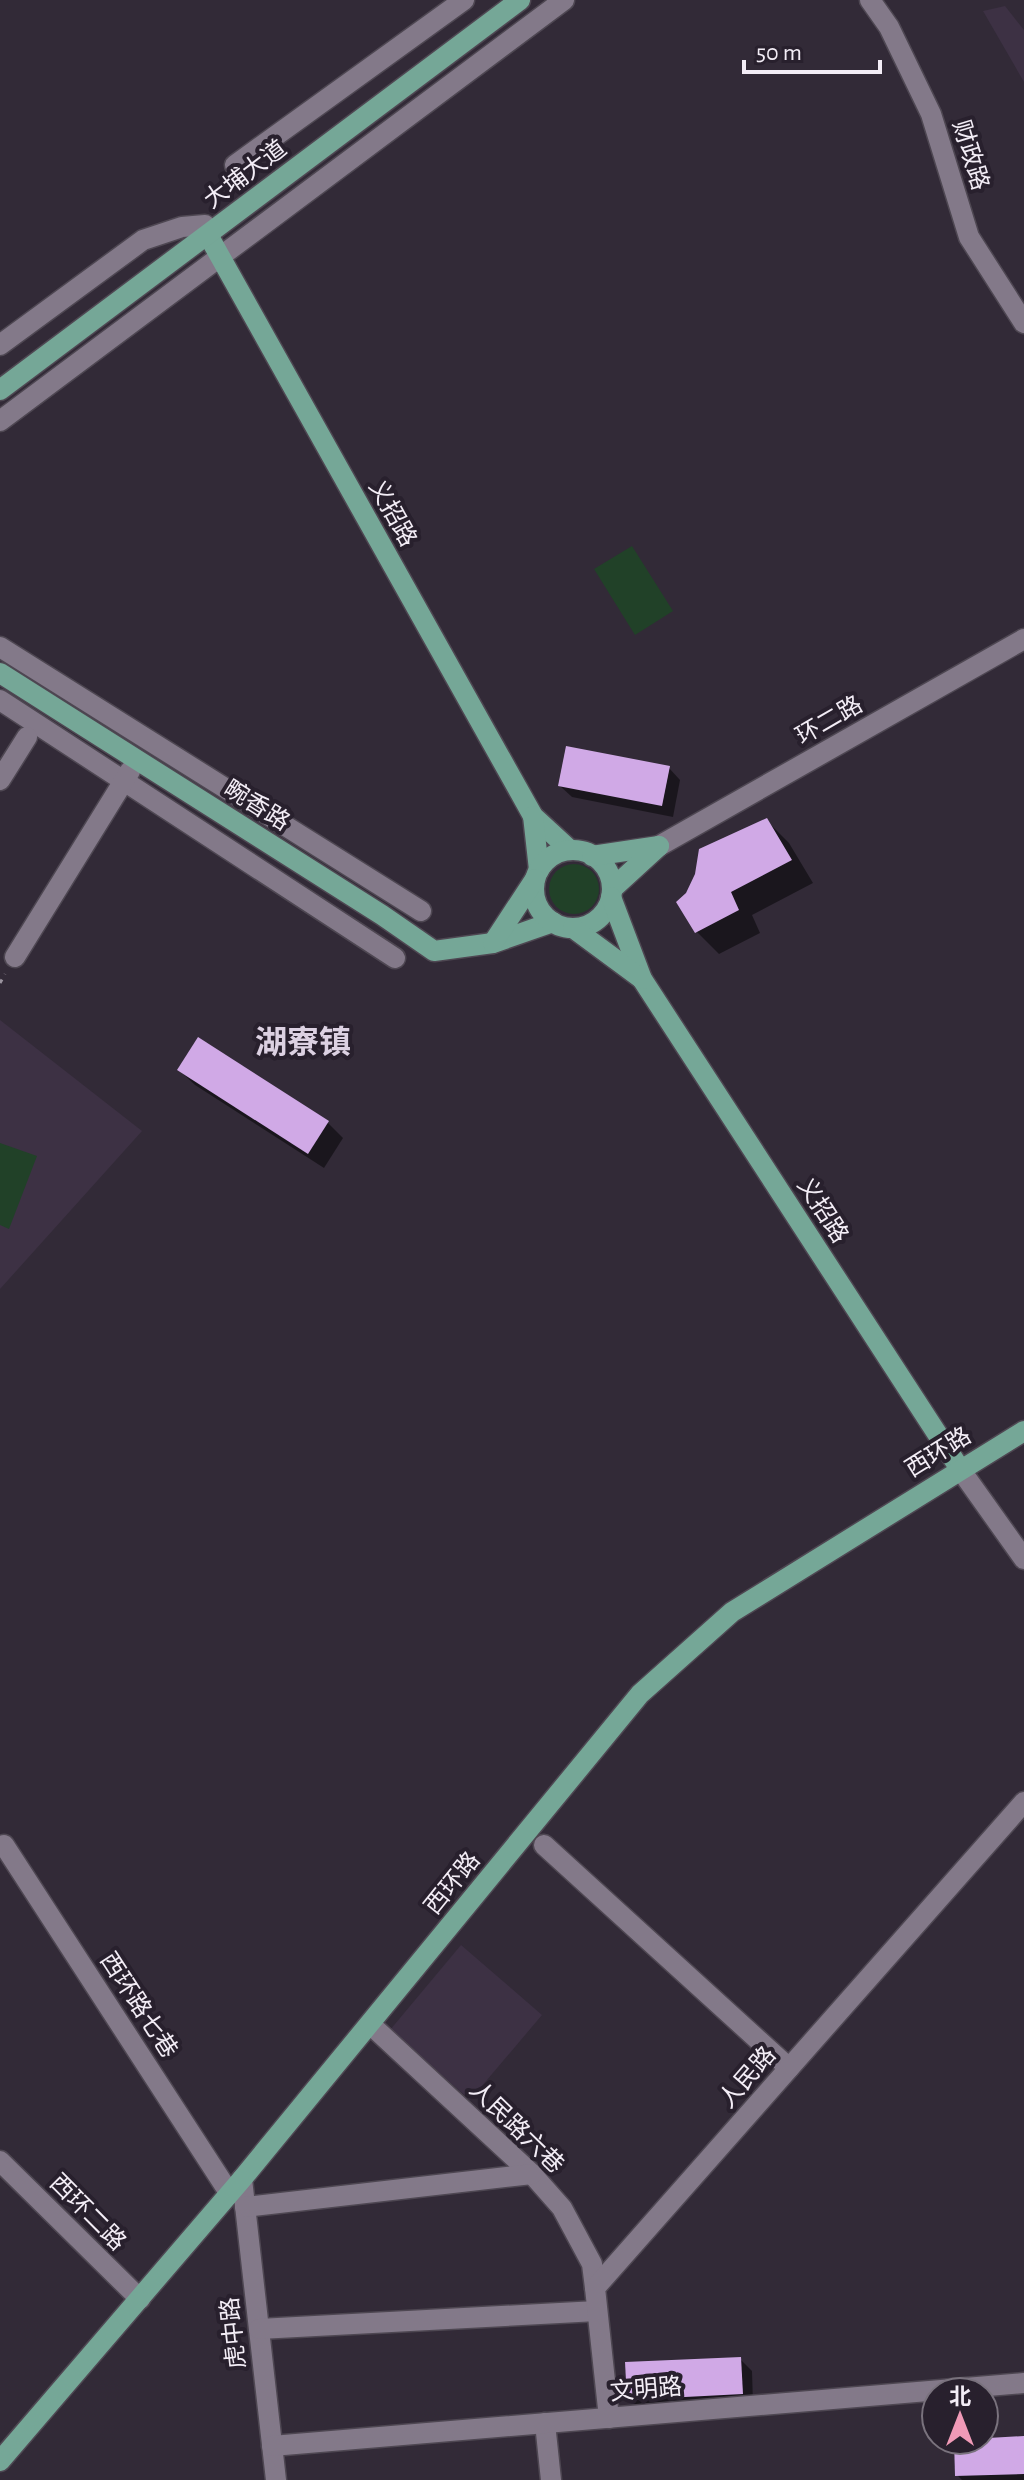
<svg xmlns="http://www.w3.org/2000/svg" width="1024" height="2480" font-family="'Alegreya Sans','Noto Sans SC',sans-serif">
	<rect width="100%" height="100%" fill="#322a37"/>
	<g fill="#3d3144">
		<polygon points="1005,6 1024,30 1024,82 983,11"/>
		<polygon points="0,1020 142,1131 0,1289"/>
		<polygon points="461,1945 542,2015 470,2100 390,2030"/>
	</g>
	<g fill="#214128">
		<polygon points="632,546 673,611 635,635 594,569"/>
		<circle cx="574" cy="889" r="25"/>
		<polygon points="0,1143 37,1156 9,1229 0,1225"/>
	</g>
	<g fill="#0007">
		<polygon points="669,768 680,780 673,817 572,797 560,786"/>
		<polygon points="767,821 789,843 813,883 752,915 760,933 719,954 696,931"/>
		<polygon points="199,1040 328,1123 343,1138 324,1168 195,1085 179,1070"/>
		<polygon points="740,2359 752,2371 753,2404 640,2410 629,2399"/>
		<polygon points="1024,2438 1024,2480 962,2480 957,2475"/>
	</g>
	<g fill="#d0a9e6">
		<polygon points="566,746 670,766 662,806 558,786"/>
		<polygon points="767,818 792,860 731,892 739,910 695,933 676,902 686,893 695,874 699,849"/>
		<polygon points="198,1037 329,1121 308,1154 177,1070"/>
		<polygon points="741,2357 743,2394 627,2400 625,2362"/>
		<polygon points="1024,2436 1024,2474 955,2476 954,2440"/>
	</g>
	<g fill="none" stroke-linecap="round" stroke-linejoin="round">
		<defs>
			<g id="minor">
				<polyline points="870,0 889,27 931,114 969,237 1024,323"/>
				<polyline points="235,165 464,0"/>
				<polyline points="0,345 143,240 182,227 205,225"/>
				<polyline points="0,421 564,0"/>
				<polyline points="0,647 421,911"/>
				<polyline points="0,700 395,958"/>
				<polyline points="0,780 27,737"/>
				<polyline points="659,846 1024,639"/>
				<polyline points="15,957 130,771"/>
				<polyline points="960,1469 1024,1559"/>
				<polyline points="4,1845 230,2194"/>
				<polyline points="544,1845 789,2068"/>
				<polyline points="370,2024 532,2174 562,2208 592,2264 595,2288"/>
				<polyline points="0,2161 140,2299"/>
				<polyline points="242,2179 276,2480"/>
				<polyline points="245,2207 532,2174"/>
				<polyline points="259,2329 597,2311"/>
				<polyline points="609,2418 595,2288 1024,1802"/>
				<polyline points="545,2423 551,2480"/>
				<polyline points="272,2446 1024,2383"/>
			</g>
			<g id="major">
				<polyline points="208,235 533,816 570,850"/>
				<polyline points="0,390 520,0"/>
				<polyline points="0,673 382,915 434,951 493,943 553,922"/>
				<polyline points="533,816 539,870"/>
				<circle cx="573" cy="889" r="39"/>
				<polyline points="592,856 659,846"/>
				<polyline points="612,889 659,846"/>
				<polyline points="611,897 642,979 960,1469"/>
				<polyline points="573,928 642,979"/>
				<polyline points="493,943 535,879"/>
				<polyline points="0,2461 242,2179 640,1694 732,1612 1024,1431"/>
			</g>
		</defs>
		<use href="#minor" stroke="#4e4752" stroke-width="23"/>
		<use href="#major" stroke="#4e4752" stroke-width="23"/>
		<polyline stroke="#9a939e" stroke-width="3" stroke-dasharray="4 6" stroke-linecap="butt" points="0,983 5,974"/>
		<use href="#minor" stroke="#837989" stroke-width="20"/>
		<use href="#major" stroke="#75a797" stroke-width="20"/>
	</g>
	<g text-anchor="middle" stroke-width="8" stroke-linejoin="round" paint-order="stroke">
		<g font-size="24" fill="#f3edf6" stroke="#28202d">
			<text transform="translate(971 155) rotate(73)" y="8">财政路</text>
			<text transform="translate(245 174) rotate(-37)" y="8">大埔大道</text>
			<text transform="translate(393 513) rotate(61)" y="8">义招路</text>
			<text transform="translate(829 720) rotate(-30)" y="8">环二路</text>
			<text transform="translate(257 805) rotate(32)" y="8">畹香路</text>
			<text transform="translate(823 1210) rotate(57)" y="8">义招路</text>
			<text transform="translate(938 1452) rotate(-32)" y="8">西环路</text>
			<text transform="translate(452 1883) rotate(-51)" y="8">西环路</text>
			<text transform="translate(139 2005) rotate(57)" y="8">西环路七巷</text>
			<text transform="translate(747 2077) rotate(-49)" y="8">人民路</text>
			<text transform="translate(517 2127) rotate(44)" y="8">人民路六巷</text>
			<text transform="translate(88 2212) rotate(45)" y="8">西环二路</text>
			<text transform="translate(233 2333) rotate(-96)" y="8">虎中路</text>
			<text transform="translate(646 2389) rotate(-5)" y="8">文明路</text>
		</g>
		<g font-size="32" font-weight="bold" fill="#dcd1e2" stroke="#28202d">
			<text x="303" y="1053">湖寮镇</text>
		</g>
	</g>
	<g transform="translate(960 2416)"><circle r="38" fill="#28202d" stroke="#79727d" stroke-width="2"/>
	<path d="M0-6L14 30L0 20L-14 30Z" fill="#f09ab7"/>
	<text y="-12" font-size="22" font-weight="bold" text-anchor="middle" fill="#f3edf6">北</text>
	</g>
	<path d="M744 60v12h136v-12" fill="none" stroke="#f3edf6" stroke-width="4"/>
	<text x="756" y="60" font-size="24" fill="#f3edf6" stroke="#28202d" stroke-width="6" paint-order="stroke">50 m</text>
</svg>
